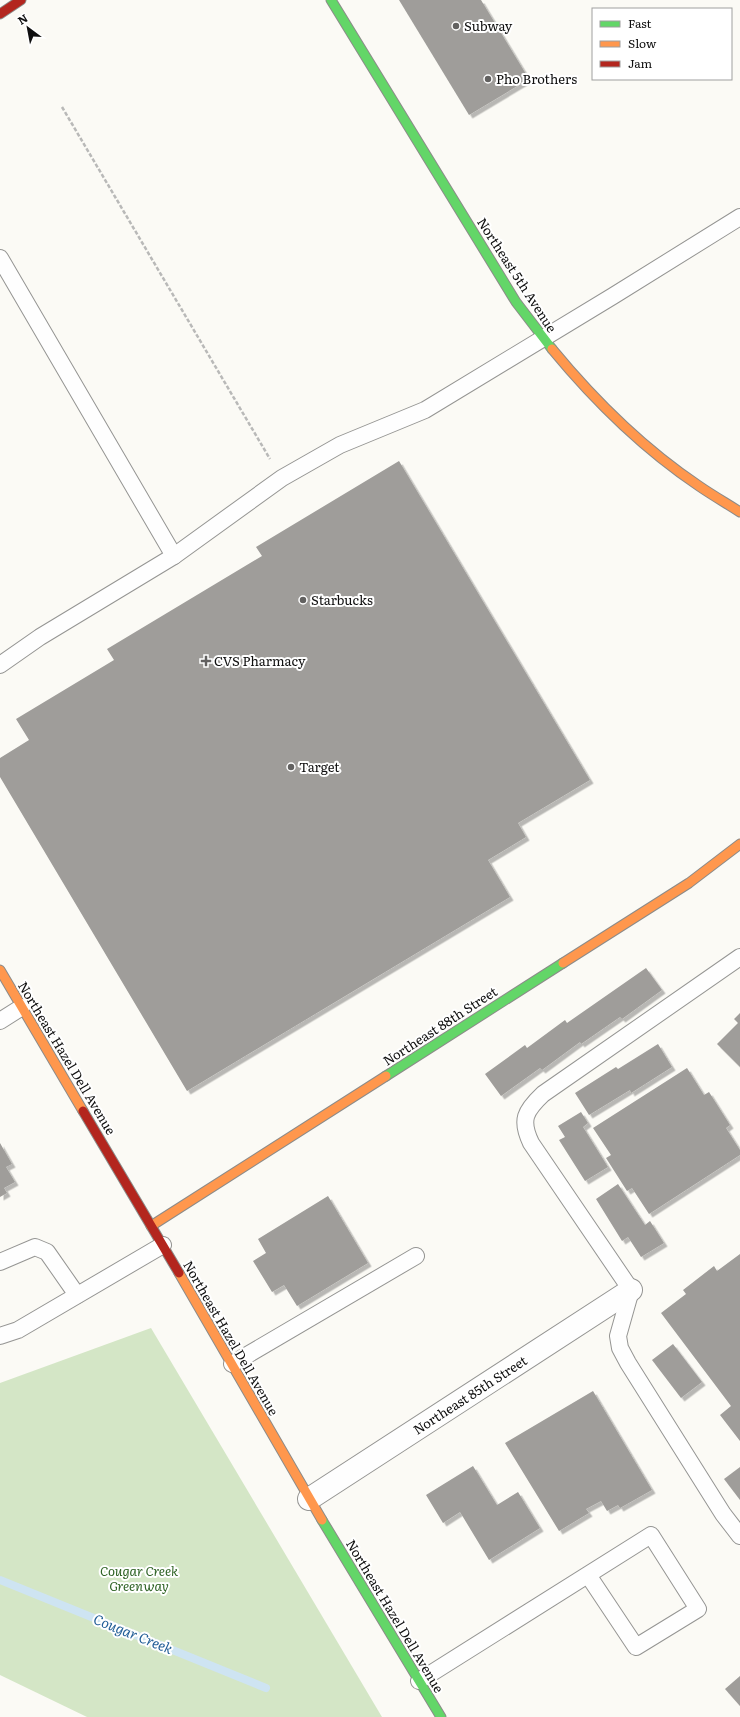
<svg xmlns="http://www.w3.org/2000/svg" width="740" height="1717" font-family="Literata,serif">
	<defs>
		<filter id="shadow"><feDropShadow dx="3.5" dy="3.5" stdDeviation="0" flood-color="#0004"/></filter>
	</defs>
	<rect width="100%" height="100%" fill="#fbfaf5"/>
	<polygon fill="#d4e6c6" points="151,1328 382,1717 87,1717 0,1675 0,1383"/>
	<g fill="none" stroke-linecap="round" stroke-linejoin="round">
		<polyline stroke="#cee4f2" stroke-width="8" points="0,1580 266,1688"/>
	</g>
	<g fill="#9f9d9a" filter="url(#shadow)">
		<polygon points="399,0 481,0 529,79 469,115"/>
		<polygon points="399,461 590,780 518,823 526,837 488,860 510,897 187,1091 0,777 0,758 29,740 16,719 114,660 107,649 262,556 256,547"/>
		<polygon points="646,968 662,990 622,1019 620,1017 581,1044 580,1042 542,1070 540,1068 501,1096 485,1074 525,1045 527,1048 565,1020 567,1023"/>
		<polygon points="740,1013 740,1067 717,1044 738,1023 734,1019"/>
		<polygon points="658,1044 672,1067 631,1093 630,1090 589,1115 575,1093 616,1067 618,1069"/>
		<polygon points="687,1068 704,1095 709,1092 730,1125 726,1128 740,1150 740,1155 649,1214 632,1188 627,1191 606,1158 611,1155 593,1128"/>
		<polygon points="581,1112 588,1123 583,1127 608,1167 585,1181 559,1140 565,1137 558,1126"/>
		<polygon points="0,1143 12,1164 6,1167 15,1182 4,1188 7,1193 0,1197"/>
		<polygon points="618,1184 645,1225 650,1221 664,1243 641,1257 628,1237 622,1241 596,1199"/>
		<polygon points="328,1196 368,1263 297,1306 284,1285 272,1292 253,1261 266,1253 258,1239"/>
		<polygon points="740,1254 740,1441 720,1415 731,1406 661,1313 686,1294 683,1290 714,1266 717,1271"/>
		<polygon points="673,1344 702,1382 681,1398 652,1360"/>
		<polygon points="593,1391 652,1490 620,1508 618,1505 607,1511 601,1501 586,1509 589,1513 559,1531 505,1443"/>
		<polygon points="473,1466 497,1505 518,1492 540,1528 489,1560 460,1512 443,1523 426,1495"/>
		<polygon points="740,1467 740,1500 724,1479"/>
		<polygon points="740,1676 740,1706 725,1689"/>
	</g>
	<g fill="none" stroke-linecap="round" stroke-linejoin="round">
		<defs>
			<g id="lane">
				<polyline points="0,258 174,556"/>
				<polyline points="0,665 40,637 174,556 282,478 340,445 425,410 613,296 740,217"/>
				<path d="M740,957l-197,137c-18,17 -23,26 -12,49l100,147 -13,46 2,12 8,15 95,151 17,22"/>
				<polyline points="0,1021 22,1007"/>
				<polyline points="0,1262 35,1247 47,1252 77,1295"/>
				<polyline points="0,1336 18,1330 163,1245"/>
				<polyline points="232,1364 416,1256"/>
				<polyline points="419,1681 651,1535 698,1609 636,1647 588,1575"/>
			</g>
			<polyline id="street" points="309,1499 631,1290"/>
			<g id="fast">
				<polyline points="331,0 516,302 552,349"/>
				<polyline points="386,1076 563,963"/>
				<polyline points="322,1520 441,1717"/>
			</g>
			<g id="slow">
				<path d="M552,349c42,51 92,100 147,137 13,9 27,17 41,26"/>
				<polyline points="563,963 689,883 740,844"/>
				<polyline points="0,970 83,1111"/>
				<polyline points="151,1226 386,1076"/>
				<polyline points="179,1273 322,1520"/>
			</g>
			<g id="jam">
				<polyline points="0,14 21,0"/>
				<polyline points="83,1111 179,1273"/>
			</g>
		</defs>
		<use href="#lane" stroke="#959593" stroke-width="18"/>
		<use href="#street" stroke="#959593" stroke-width="24"/>
		<use href="#fast" stroke="#8c8b89" stroke-width="11"/>
		<use href="#slow" stroke="#8c8b89" stroke-width="11"/>
		<use href="#jam" stroke="#8c8b89" stroke-width="11"/>
		<polyline stroke="#b9b9b8" stroke-width="2.5" stroke-dasharray="4 2" stroke-linecap="butt" points="62,107 270,459"/>
		<use href="#lane" stroke="#fefefe" stroke-width="16"/>
		<use href="#street" stroke="#fefefe" stroke-width="22"/>
		<use href="#fast" stroke="#63d668" stroke-width="9"/>
		<use href="#slow" stroke="#ff974d" stroke-width="9"/>
		<use href="#jam" stroke="#b3261e" stroke-width="9"/>
	</g>
	<g fill="#626160" stroke="#fff" stroke-width="1.5">
		<circle cx="456" cy="26" r="4"/>
		<circle cx="488" cy="79" r="4"/>
		<circle cx="303" cy="600" r="4"/>
		<path d="M204 655h4v4h4v4h-4v4h-4v-4h-4v-4h4z"/>
		<circle cx="291" cy="767" r="4"/>
	</g>
	<g text-anchor="middle" stroke-width="4" stroke-linejoin="round" paint-order="stroke">
		<g font-size="13" fill="#0f0f0f" stroke="#fff" text-anchor="start">
			<text x="464" y="31">Subway</text>
			<text x="496" y="84">Pho Brothers</text>
			<text x="311" y="605">Starbucks</text>
			<text x="214" y="666">CVS Pharmacy</text>
			<text x="299" y="772">Target</text>
		</g>
		<g font-size="13" fill="#0f0f0f" stroke="#fff">
			<text transform="translate(517 275) rotate(57)" y="5">Northeast 5th Avenue</text>
			<text transform="translate(440 1026) rotate(-33)" y="5">Northeast 88th Street</text>
			<text transform="translate(67 1058) rotate(59)" y="5">Northeast Hazel Dell Avenue</text>
			<text transform="translate(231 1338) rotate(60)" y="5">Northeast Hazel Dell Avenue</text>
			<text transform="translate(470 1395) rotate(-33)" y="5">Northeast 85th Street</text>
			<text transform="translate(395 1616) rotate(59)" y="5">Northeast Hazel Dell Avenue</text>
		</g>
		<g font-size="13" font-style="italic" fill="#2e6224" stroke="#fff">
			<text x="139" y="1576">Cougar Creek<tspan x="139" dy="15">Greenway</tspan></text>
		</g>
		<g font-size="14" font-style="italic" fill="#225e97" stroke="#fff">
			<text transform="translate(133 1634) rotate(22)" y="5">Cougar Creek</text>
		</g>
	</g>
	<rect x="592" y="8" width="140" height="72" fill="#ffffff" stroke="#9f9f9f"/>
	<rect x="600" y="21" width="20" height="6" fill="#63d668" stroke="#9f9f9f"/>
	<text x="628" y="28" font-size="12" fill="#0f0f0f">Fast</text>
	<rect x="600" y="41" width="20" height="6" fill="#ff974d" stroke="#9f9f9f"/>
	<text x="628" y="48" font-size="12" fill="#0f0f0f">Slow</text>
	<rect x="600" y="61" width="20" height="6" fill="#b3261e" stroke="#9f9f9f"/>
	<text x="628" y="68" font-size="12" fill="#0f0f0f">Jam</text>
	<g transform="translate(28 28) rotate(328)" stroke="#ffffff" stroke-width="3" paint-order="stroke">
	<path d="M0-3L7 15L0 10L-7 15Z" fill="#0f0f0f"/>
	<text y="-6" font-size="11" font-weight="bold" text-anchor="middle" fill="#0f0f0f">N</text>
	</g>
</svg>
